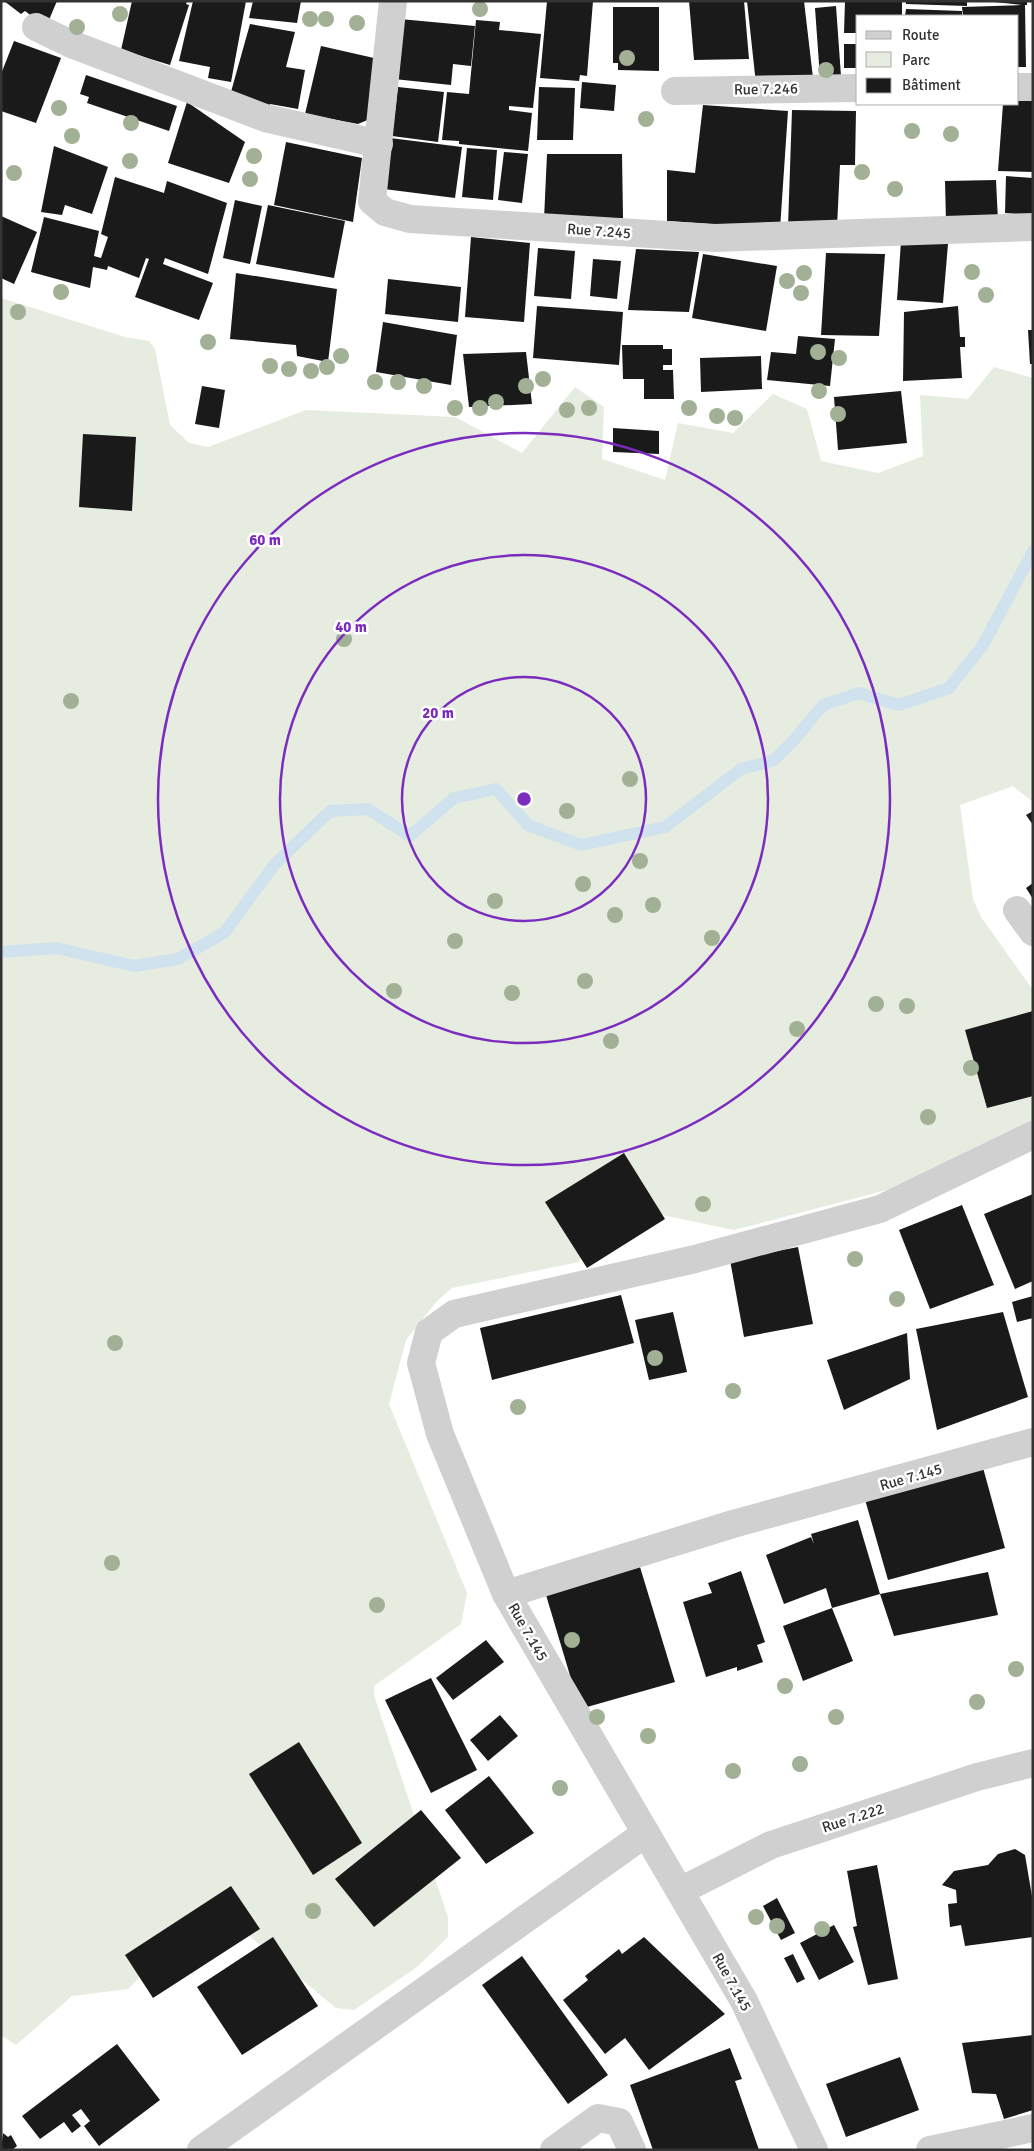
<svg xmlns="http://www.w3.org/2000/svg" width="1034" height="2151" font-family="Signika,sans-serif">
	<rect width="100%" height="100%" fill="#fff"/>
	<polygon fill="#e6ecdf" points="1,298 125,337 149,341 155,349 170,425 189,443 208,447 306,410 455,417 522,453 575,387 604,407 602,459 665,480 678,423 733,433 773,394 807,409 821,461 878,473 923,456 920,395 968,399 994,367 1033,378 1033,802 1013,786 960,805 973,899 981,917 1033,990 1033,1128 898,1187 734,1230 629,1208 589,1227 579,1262 452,1288 437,1301 406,1340 389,1404 467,1593 461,1624 374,1686 374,1695 448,1917 448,1937 417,1967 354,2010 336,2008 236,1925 198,1919 128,1989 72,1996 16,2045 1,2035"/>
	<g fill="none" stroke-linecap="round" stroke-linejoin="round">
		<polyline stroke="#cfe2ee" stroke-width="12" points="1,952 56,948 134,966 178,959 225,932 274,865 330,811 368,809 410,836 454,798 496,789 528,825 581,845 665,827 741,769 774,760 794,740 823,705 859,693 899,705 949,688 983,645 1033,551"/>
	</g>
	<g fill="#1a1a1a">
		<polygon points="4,1 57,1 46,27 25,11 21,14"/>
		<polygon points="132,1 187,1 186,4 189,5 170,65 121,50"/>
		<polygon points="193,1 246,1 231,82 208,78 210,67 179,61"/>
		<polygon points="253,1 301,1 297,23 249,18"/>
		<polygon points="547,1 593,1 587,76 580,75 579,81 540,78"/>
		<polygon points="689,1 744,1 749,59 694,60"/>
		<polygon points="747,1 804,1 813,78 756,84"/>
		<polygon points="845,1 902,1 902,16 858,16 858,33 844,33"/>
		<polygon points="906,1 967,1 967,6 906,4"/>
		<polygon points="985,1 1027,1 1027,5 1025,5 1026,67 1018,67 1018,16 963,16 962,7 1022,5"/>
		<polygon points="836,6 841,76 820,78 815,8"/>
		<polygon points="613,7 659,7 659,71 618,70 618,63 613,63"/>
		<polygon points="906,9 962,11 962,16 905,16"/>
		<polygon points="400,19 475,26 471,66 453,64 451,85 394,79"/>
		<polygon points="476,20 500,22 499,30 541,34 533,108 509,106 509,110 532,113 528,151 459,144 459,141 442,140 447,92 469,94"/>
		<polygon points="250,24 295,32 286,67 305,70 298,109 270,104 269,110 229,99"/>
		<polygon points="14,41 61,58 36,123 1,111 1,74"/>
		<rect x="844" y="44" width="14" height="24"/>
		<polygon points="321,46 374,58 370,119 358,124 305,114"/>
		<polygon points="86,75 177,106 169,131 87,103 89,97 80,94"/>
		<polygon points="582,82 616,85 614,111 580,108"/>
		<polygon points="398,87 444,92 438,142 392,136"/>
		<polygon points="539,87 575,88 573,140 537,140"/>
		<polygon points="1018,96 1033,97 1033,172 998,171 1003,104 1018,104"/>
		<polygon points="187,102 245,142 229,183 168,163"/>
		<polygon points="703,105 788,111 780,229 667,221 667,170 695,173"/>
		<polygon points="792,110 856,111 855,165 840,165 837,227 788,227"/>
		<polygon points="390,138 462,147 455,198 384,189"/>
		<polygon points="286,142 362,158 353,222 274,205"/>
		<polygon points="54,146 108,167 92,214 65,205 62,215 41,212"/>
		<polygon points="467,148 497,150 493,200 462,197"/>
		<polygon points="504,152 528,154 522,203 498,200"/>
		<polygon points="547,154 622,154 623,218 544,219"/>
		<polygon points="1006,176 1033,178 1033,215 1005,213"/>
		<polygon points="115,177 164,193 167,181 227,203 208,274 165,258 163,264 213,283 199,320 135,297 149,259 146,258 139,278 108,266 107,270 93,267 90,288 31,272 44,217 99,231 94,256 101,258 108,237 101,234"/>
		<polygon points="996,180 998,221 946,222 945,181"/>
		<polygon points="235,200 262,206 250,264 223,258"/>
		<polygon points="268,205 345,221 334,278 256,264"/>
		<polygon points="1,216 37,232 14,284 1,278"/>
		<polygon points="471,237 530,243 524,322 465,317"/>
		<polygon points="901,241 948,244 943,303 897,300"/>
		<polygon points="538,248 575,251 571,299 534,296"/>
		<polygon points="636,249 699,252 689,312 628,310"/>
		<polygon points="826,253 885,254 879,336 821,335"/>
		<polygon points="703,254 777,266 766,331 692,318"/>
		<polygon points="593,259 621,261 617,299 590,296"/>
		<polygon points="236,273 337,289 328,362 297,356 296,345 230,339"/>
		<polygon points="388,279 461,287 458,322 385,314"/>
		<polygon points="537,306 623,312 619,365 533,358"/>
		<polygon points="958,306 960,337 965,337 965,347 960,347 962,378 903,381 904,312"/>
		<polygon points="383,322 457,335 451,385 376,372"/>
		<polygon points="1028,330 1033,330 1033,364 1030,364"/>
		<polygon points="798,336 835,339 830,386 767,380 771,352 796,354"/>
		<polygon points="622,345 663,345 663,349 672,349 672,365 663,365 663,370 673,370 674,399 644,399 644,379 623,379"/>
		<polygon points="526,352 532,404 469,407 463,354"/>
		<polygon points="761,356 762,389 701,392 700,358"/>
		<polygon points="202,386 225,390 219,428 195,424"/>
		<polygon points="901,391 907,443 838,450 834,397"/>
		<polygon points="613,428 659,431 659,454 613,452"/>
		<polygon points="83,434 136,437 132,511 79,507"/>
		<polygon points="1033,811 1033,825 1026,815"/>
		<polygon points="1033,883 1033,899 1026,888"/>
		<polygon points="1033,1011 1033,1096 987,1108 965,1030"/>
		<polygon points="624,1153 665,1219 587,1268 545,1202"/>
		<polygon points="1033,1194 1033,1281 1015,1289 984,1214"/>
		<polygon points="962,1205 994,1285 930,1309 899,1230"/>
		<polygon points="798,1247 813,1324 744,1337 730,1260"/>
		<polygon points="621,1295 634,1343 492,1380 480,1328"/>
		<polygon points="1033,1296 1033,1318 1017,1322 1012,1302"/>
		<polygon points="673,1312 687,1372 649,1380 635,1320"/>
		<polygon points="1003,1312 1028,1397 937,1430 916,1329"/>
		<polygon points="907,1333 910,1379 844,1410 827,1360"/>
		<polygon points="982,1464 1005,1548 888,1580 864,1496"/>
		<polygon points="858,1520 880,1594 832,1608 826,1588 784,1604 766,1555 811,1537 814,1544 811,1534"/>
		<polygon points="640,1567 675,1682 580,1709 546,1595"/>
		<polygon points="741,1571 765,1642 757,1645 763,1662 737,1671 737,1667 706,1677 683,1602 712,1593 708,1583"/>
		<polygon points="988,1572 998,1615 894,1636 880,1594"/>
		<polygon points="832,1608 853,1661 803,1681 783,1626"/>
		<polygon points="486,1640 504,1662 453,1700 436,1678"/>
		<polygon points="431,1678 477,1770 431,1793 385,1700"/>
		<polygon points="500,1715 518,1736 488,1761 470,1740"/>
		<polygon points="299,1742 362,1843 313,1875 249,1774"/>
		<polygon points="489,1776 534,1833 486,1864 445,1810"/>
		<polygon points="421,1810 461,1858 374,1927 335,1879"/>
		<polygon points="1015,1849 1025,1855 1033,1902 1033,1937 965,1946 961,1925 950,1927 948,1904 957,1903 956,1890 942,1885 954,1871 988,1865 998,1854"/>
		<polygon points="877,1865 898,1979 868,1985 853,1927 857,1926 847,1871"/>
		<polygon points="231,1886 260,1929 153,1998 125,1955"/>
		<polygon points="777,1898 795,1933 781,1940 763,1906"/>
		<polygon points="834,1925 854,1962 819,1980 800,1943"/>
		<polygon points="273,1937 318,2006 242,2055 197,1987"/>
		<polygon points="644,1937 725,2014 649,2070 625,2038 605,2054 563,2000 588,1980 585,1976 619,1949 622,1954"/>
		<polygon points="793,1954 805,1979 797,1983 784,1958"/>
		<polygon points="522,1956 608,2075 568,2104 482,1985"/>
		<polygon points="1033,2035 1033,2110 1004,2119 996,2094 972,2093 962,2043"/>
		<polygon points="117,2044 160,2100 99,2146 84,2126 90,2121 81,2109 72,2115 81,2126 72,2133 64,2122 40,2139 22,2116"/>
		<polygon points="730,2048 742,2079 735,2081 759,2150 653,2150 630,2085"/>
		<polygon points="900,2057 919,2110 846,2137 826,2084"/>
		<polygon points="3,2133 8,2137 11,2135 17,2146 12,2150 1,2150"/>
	</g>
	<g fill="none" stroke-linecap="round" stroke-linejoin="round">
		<g stroke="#d0d0d0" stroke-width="28">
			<polyline points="393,1 372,201 385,212 410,219 715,238 1033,227"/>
			<polyline points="36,27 71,44 265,118 379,144"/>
			<polyline points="1018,87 1033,87"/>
			<polyline points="675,91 858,88"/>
			<polyline points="1017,910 1033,932"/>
			<polyline points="506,1594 440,1434 421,1363 429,1332 454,1314 695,1259 880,1209 1033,1135"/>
			<polyline points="680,1891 771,1845 977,1777 1033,1763"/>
			<polyline points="201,2150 646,1833"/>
			<polyline points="554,2150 598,2118 619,2122 632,2150"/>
			<polyline points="814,2150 744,2001 506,1594 733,1524 1033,1442"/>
			<polyline points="930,2150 1033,2128"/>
		</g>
	</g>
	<g fill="#a2b095">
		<circle cx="480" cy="9" r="8"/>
		<circle cx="120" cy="14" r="8"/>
		<circle cx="310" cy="19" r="8"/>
		<circle cx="326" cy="19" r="8"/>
		<circle cx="357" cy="23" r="8"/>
		<circle cx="77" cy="27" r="8"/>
		<circle cx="627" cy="58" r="8"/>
		<circle cx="826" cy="70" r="8"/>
		<circle cx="59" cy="108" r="8"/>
		<circle cx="646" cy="119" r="8"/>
		<circle cx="131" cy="123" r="8"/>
		<circle cx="912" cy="131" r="8"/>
		<circle cx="951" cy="134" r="8"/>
		<circle cx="72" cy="136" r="8"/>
		<circle cx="254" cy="156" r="8"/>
		<circle cx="130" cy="161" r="8"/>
		<circle cx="862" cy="172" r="8"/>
		<circle cx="14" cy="173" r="8"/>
		<circle cx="250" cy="179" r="8"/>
		<circle cx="895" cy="189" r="8"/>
		<circle cx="972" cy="272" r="8"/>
		<circle cx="804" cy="273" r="8"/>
		<circle cx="787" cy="281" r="8"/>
		<circle cx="61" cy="292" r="8"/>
		<circle cx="801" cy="293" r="8"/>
		<circle cx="986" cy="295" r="8"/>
		<circle cx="18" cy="312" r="8"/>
		<circle cx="208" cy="342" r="8"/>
		<circle cx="818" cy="352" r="8"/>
		<circle cx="341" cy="356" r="8"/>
		<circle cx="839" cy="358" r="8"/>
		<circle cx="270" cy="366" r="8"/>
		<circle cx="327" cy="367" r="8"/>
		<circle cx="289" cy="369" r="8"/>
		<circle cx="311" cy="371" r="8"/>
		<circle cx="543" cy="379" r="8"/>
		<circle cx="375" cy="382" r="8"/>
		<circle cx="398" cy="382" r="8"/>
		<circle cx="424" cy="386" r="8"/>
		<circle cx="526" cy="386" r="8"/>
		<circle cx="819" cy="391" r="8"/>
		<circle cx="496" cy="402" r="8"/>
		<circle cx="455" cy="408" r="8"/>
		<circle cx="480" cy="408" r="8"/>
		<circle cx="589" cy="408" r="8"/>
		<circle cx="689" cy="408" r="8"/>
		<circle cx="567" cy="410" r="8"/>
		<circle cx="838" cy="414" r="8"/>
		<circle cx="717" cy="416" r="8"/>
		<circle cx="735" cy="418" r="8"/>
		<circle cx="344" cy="639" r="8"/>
		<circle cx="71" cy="701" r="8"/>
		<circle cx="630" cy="779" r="8"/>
		<circle cx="567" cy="811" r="8"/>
		<circle cx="640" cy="861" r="8"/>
		<circle cx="583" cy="884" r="8"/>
		<circle cx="495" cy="901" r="8"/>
		<circle cx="653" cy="905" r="8"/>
		<circle cx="615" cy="915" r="8"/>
		<circle cx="712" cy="938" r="8"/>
		<circle cx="455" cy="941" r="8"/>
		<circle cx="585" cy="981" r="8"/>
		<circle cx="394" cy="991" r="8"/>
		<circle cx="512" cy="993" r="8"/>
		<circle cx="876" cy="1004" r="8"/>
		<circle cx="907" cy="1006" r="8"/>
		<circle cx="797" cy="1029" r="8"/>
		<circle cx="611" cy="1041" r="8"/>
		<circle cx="971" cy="1068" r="8"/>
		<circle cx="928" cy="1117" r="8"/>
		<circle cx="703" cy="1204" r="8"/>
		<circle cx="855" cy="1259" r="8"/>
		<circle cx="897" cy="1299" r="8"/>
		<circle cx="115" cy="1343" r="8"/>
		<circle cx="655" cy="1358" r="8"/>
		<circle cx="733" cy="1391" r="8"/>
		<circle cx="518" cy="1407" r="8"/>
		<circle cx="112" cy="1563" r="8"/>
		<circle cx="377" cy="1605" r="8"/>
		<circle cx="572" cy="1640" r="8"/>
		<circle cx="1016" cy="1669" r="8"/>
		<circle cx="785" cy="1686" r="8"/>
		<circle cx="977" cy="1702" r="8"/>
		<circle cx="597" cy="1717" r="8"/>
		<circle cx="836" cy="1717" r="8"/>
		<circle cx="648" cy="1736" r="8"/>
		<circle cx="800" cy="1764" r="8"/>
		<circle cx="733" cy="1771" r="8"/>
		<circle cx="560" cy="1788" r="8"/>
		<circle cx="313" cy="1911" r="8"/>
		<circle cx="756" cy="1917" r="8"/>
		<circle cx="777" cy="1926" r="8"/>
		<circle cx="822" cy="1929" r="8"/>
	</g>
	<g fill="none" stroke="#7b2cbf" stroke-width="2.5">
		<circle cx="524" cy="799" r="122"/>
		<circle cx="524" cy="799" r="244"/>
		<circle cx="524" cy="799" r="366"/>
	</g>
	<g text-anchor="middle" stroke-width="5" stroke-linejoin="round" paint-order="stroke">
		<g font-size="15" fill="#333" stroke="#fff">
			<text transform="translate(766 89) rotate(-1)" y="5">Rue 7.246</text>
			<text transform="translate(599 231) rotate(4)" y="5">Rue 7.245</text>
			<text transform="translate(911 1477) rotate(-16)" y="5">Rue 7.145</text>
			<text transform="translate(528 1632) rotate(60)" y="5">Rue 7.145</text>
			<text transform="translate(853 1818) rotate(-18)" y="5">Rue 7.222</text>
			<text transform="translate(732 1982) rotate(61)" y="5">Rue 7.145</text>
		</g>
	</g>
	<circle cx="524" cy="799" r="8" fill="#7b2cbf" stroke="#fff" stroke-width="2.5"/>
	<g font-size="15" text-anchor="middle" font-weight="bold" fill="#7b2cbf" stroke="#fff" stroke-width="5" stroke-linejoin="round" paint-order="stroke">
		<text x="265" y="545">60 m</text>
		<text x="351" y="632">40 m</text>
		<text x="438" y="718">20 m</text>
	</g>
	<rect width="1034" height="2151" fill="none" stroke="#333333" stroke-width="5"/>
	<rect x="856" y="15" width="162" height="90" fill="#ffffff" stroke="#adadad"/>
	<rect x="866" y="31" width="25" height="8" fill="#d0d0d0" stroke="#adadad"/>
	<text x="902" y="40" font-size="15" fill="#333333">Route</text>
	<rect x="866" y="52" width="25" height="15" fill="#e6ecdf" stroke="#adadad"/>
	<text x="902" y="65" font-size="15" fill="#333333">Parc</text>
	<rect x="866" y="78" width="25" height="15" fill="#1a1a1a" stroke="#adadad"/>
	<text x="902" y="90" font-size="15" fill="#333333">Bâtiment</text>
</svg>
